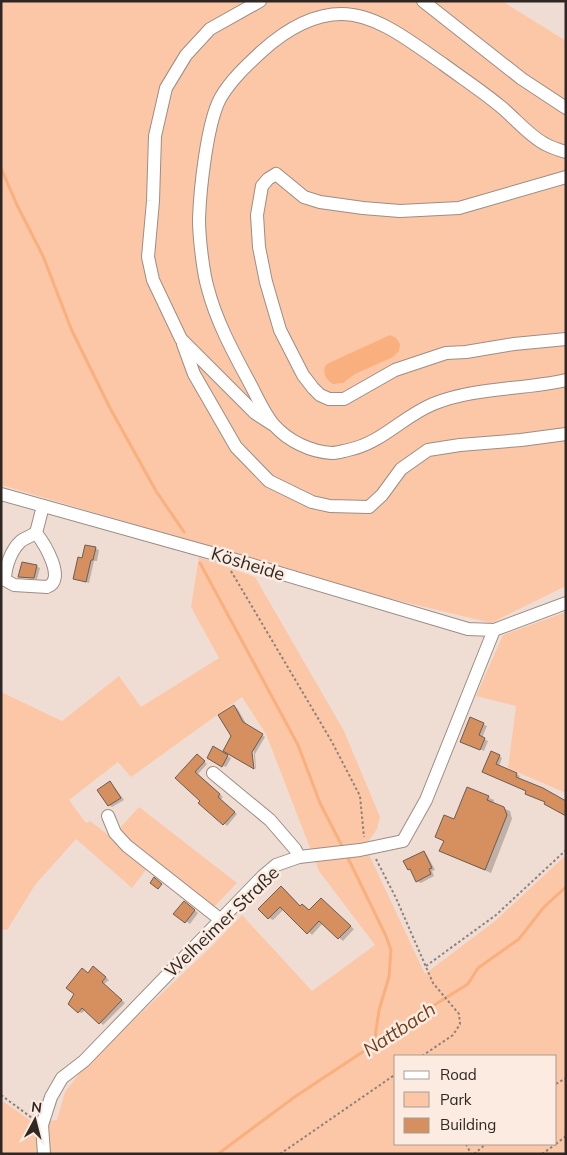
<svg xmlns="http://www.w3.org/2000/svg" width="567" height="1155" font-family="Mulish,sans-serif">
	<rect width="100%" height="100%" fill="#efddd3"/>
	<g fill="#fcc7a6" fill-rule="evenodd">
		<polygon points="1,1 502,1 566,41 566,586 491,623 363,592 1,485"/>
		<path d="M199,557l56,20 89,154 36,86 -3,12 -12,17 60,128 70,-53 71,-66v299h-565v-54l33,23 23,-3 8,-28 22,-28 123,-116 32,-33 70,76 63,-46 -56,-74 -53,-137 -24,-37 -111,80 -13,-15 -49,38 17,23 4,-2 28,21 -1,-11 22,-24 98,76 -29,30 -60,-46 -16,21 -56,-49 -41,46 -28,45 -6,-1v-237l61,29 57,-45 22,31 78,-49 -28,-51zM396,1056h160v88h-160z"/>
		<polygon points="566,612 566,793 508,768 516,706 476,696 503,635"/>
	</g>
	<path fill="#f9af7e" d="M390,335l6,3 4,6 -1,7 -6,6 -38,17 -12,9 -10,1c-7,-5 -10,-9 -8,-18l4,-3z"/>
	<g fill="#0003">
		<polygon points="95,548 99,550 97,561 94,561 89,583 75,579 83,559"/>
		<polygon points="36,566 40,568 37,579 23,578 20,576"/>
		<polygon points="234,707 237,708 247,725 265,737 255,754 256,769 255,768 253,745"/>
		<polygon points="471,719 487,726 482,738 488,741 484,751 465,743"/>
		<polygon points="214,748 231,758 226,767 208,757"/>
		<polygon points="499,756 502,758 499,766 520,776 518,779 547,802 528,790 487,773"/>
		<polygon points="200,758 207,764 198,774 223,797 220,800 237,814 227,826 177,778"/>
		<polygon points="110,783 113,785 124,800 112,807 108,805"/>
		<polygon points="468,788 494,800 493,804 510,811 512,819 491,873 446,854 445,841"/>
		<polygon points="424,852 427,855 435,870 432,871 434,876 421,883 417,881 412,871 409,869"/>
		<polygon points="285,890 301,907 303,905 310,911 321,900 354,929 343,941 323,923 312,935 284,909 273,920 269,918"/>
		<polygon points="187,904 198,913 190,924 175,914"/>
		<polygon points="94,967 109,980 104,984 125,1003 103,1025 85,1010 82,1013 79,1012 88,974"/>
	</g>
	<g fill="none" stroke-linecap="round" stroke-linejoin="round">
		<g stroke="#f9af7e" stroke-width="3">
			<polyline points="1,168 17,205 43,256 72,331 110,408 156,491 184,532"/>
			<polyline points="200,563 298,745 320,803 343,848"/>
			<polyline points="347,856 386,936 391,950 389,977 379,1010 374,1045"/>
			<polyline points="218,1154 296,1096 423,1012 468,984 478,968 519,939 544,907 566,887"/>
		</g>
	</g>
	<g fill="#d68f5e" stroke="#6b5d53">
		<polygon points="85,545 96,547 93,560 91,560 86,582 73,579 78,557 82,558"/>
		<polygon points="22,562 37,565 34,578 18,577"/>
		<polygon points="234,705 243,722 263,734 252,752 254,769 223,751 231,736 218,715"/>
		<polygon points="470,717 484,723 479,735 485,738 480,750 460,742"/>
		<polygon points="213,746 228,755 222,767 207,758"/>
		<polygon points="491,751 500,755 496,764 517,773 516,777 543,788 566,801 566,816 544,804 545,802 525,794 526,791 482,772"/>
		<polygon points="197,754 205,761 195,772 220,794 218,797 235,812 223,825 198,803 200,801 175,778"/>
		<polygon points="110,781 121,798 108,806 97,790"/>
		<polygon points="467,787 489,796 487,800 504,807 507,815 485,870 439,851 444,841 435,837 444,815 454,819"/>
		<polygon points="424,851 432,868 429,869 431,874 416,882 410,869 408,870 403,861"/>
		<polygon points="154,877 162,884 158,889 150,883"/>
		<polygon points="281,886 300,906 302,904 309,910 321,898 351,926 338,939 319,921 307,934 280,907 268,919 258,909"/>
		<polygon points="184,901 195,910 185,923 173,914"/>
		<polygon points="93,966 106,977 102,982 122,1000 99,1024 82,1008 78,1013 68,1004 74,994 66,988 82,968 88,973"/>
	</g>
	<g fill="none" stroke-linecap="round" stroke-linejoin="round">
		<defs>
			<g id="minor">
				<polyline points="260,1 210,29 186,55 166,88 155,136 153,201 148,257 153,280 181,339 255,413 272,424"/>
				<polyline points="423,1 522,79 566,108"/>
				<path d="M566,152c-7,-2 -14,-4 -21,-8 -17,-9 -30,-26 -45,-38 -18,-15 -38,-28 -57,-42 -28,-19 -65,-50 -101,-50 -31,0 -59,18 -81,38 -15,14 -30,28 -40,45 -14,24 -21,93 -22,122 0,17 4,54 9,70 8,31 24,61 39,89 8,14 17,36 27,47 14,16 37,27 58,28 5,0 11,-2 16,-3 34,-7 54,-33 85,-46 42,-17 89,-14 133,-24"/>
				<polyline points="566,177 459,208 400,211 363,208 320,202 304,197 276,174 268,179 262,186 257,215 259,247 266,282 280,330 303,375 313,388 320,395 329,399 344,399 395,370 446,353 466,352 514,344 566,339"/>
				<polyline points="183,344 194,374 236,447 269,481 312,502 330,506 369,507 382,495 401,469 428,450 460,445 521,440 566,434"/>
				<polyline points="1,494 222,556 468,629 494,630 566,603"/>
				<path d="M36,533c8,10 31,47 11,54l-33,-2 -9,-5c0,-13 6,-30 16,-39 4,-3 10,-5 15,-8l7,-27"/>
				<polyline points="213,773 270,820 295,849 299,857"/>
				<polyline points="108,816 115,833 127,846 221,920"/>
				<polyline points="44,1154 42,1125 51,1097 62,1078 84,1061 263,876 276,865 299,857 360,850 403,841 426,800 494,630"/>
			</g>
		</defs>
		<use href="#minor" stroke="#9d8d83" stroke-width="14"/>
		<g stroke="#8d817a" stroke-width="2" stroke-dasharray="2.5 2.5" stroke-linecap="butt">
			<polyline points="231,571 332,742 360,796 364,837"/>
			<polyline points="376,859 396,898 433,983 459,1014 460,1024 453,1035 422,1056"/>
			<polyline points="426,966 496,915 566,850"/>
			<polyline points="556,1084 566,1078"/>
			<polyline points="1,1095 32,1118"/>
			<polyline points="466,1144 471,1154"/>
			<polyline points="556,1144 566,1136"/>
			<polyline points="280,1154 396,1074"/>
			<polyline points="474,1154 486,1144"/>
			<polyline points="542,1154 556,1144"/>
		</g>
		<use href="#minor" stroke="#fff" stroke-width="12"/>
	</g>
	<g text-anchor="middle" stroke-width="5" stroke-linejoin="round" paint-order="stroke">
		<g font-size="18" fill="#2e2723" stroke="#fcebe0">
			<text transform="translate(248 564) rotate(17)" y="6">Kösheide</text>
			<text transform="translate(222 922) rotate(-44)" y="6">Welheimer Straße</text>
		</g>
		<g font-size="19" font-style="italic" fill="#70401d" stroke="#fcebe0">
			<text transform="translate(399 1029) rotate(-33)" y="7">Nattbach</text>
		</g>
	</g>
	<rect width="567" height="1155" fill="none" stroke="#2e2723" stroke-width="5"/>
	<rect x="394" y="1055" width="162" height="90" fill="#fcebe0" stroke="#aa9d94"/>
	<rect x="404" y="1071" width="25" height="8" fill="#ffffff" stroke="#aa9d94"/>
	<text x="440" y="1080" font-size="15" fill="#2e2723">Road</text>
	<rect x="404" y="1092" width="25" height="15" fill="#fcc7a6" stroke="#aa9d94"/>
	<text x="440" y="1105" font-size="15" fill="#2e2723">Park</text>
	<rect x="404" y="1118" width="25" height="15" fill="#d68f5e" stroke="#aa9d94"/>
	<text x="440" y="1130" font-size="15" fill="#2e2723">Building</text>
	<g transform="translate(35 1120) rotate(7)" stroke="#fcebe0" stroke-width="4" paint-order="stroke">
	<path d="M0-4L9 19L0 12L-9 19Z" fill="#2e2723"/>
	<text y="-8" font-size="14" font-weight="bold" text-anchor="middle" fill="#2e2723">N</text>
	</g>
</svg>
